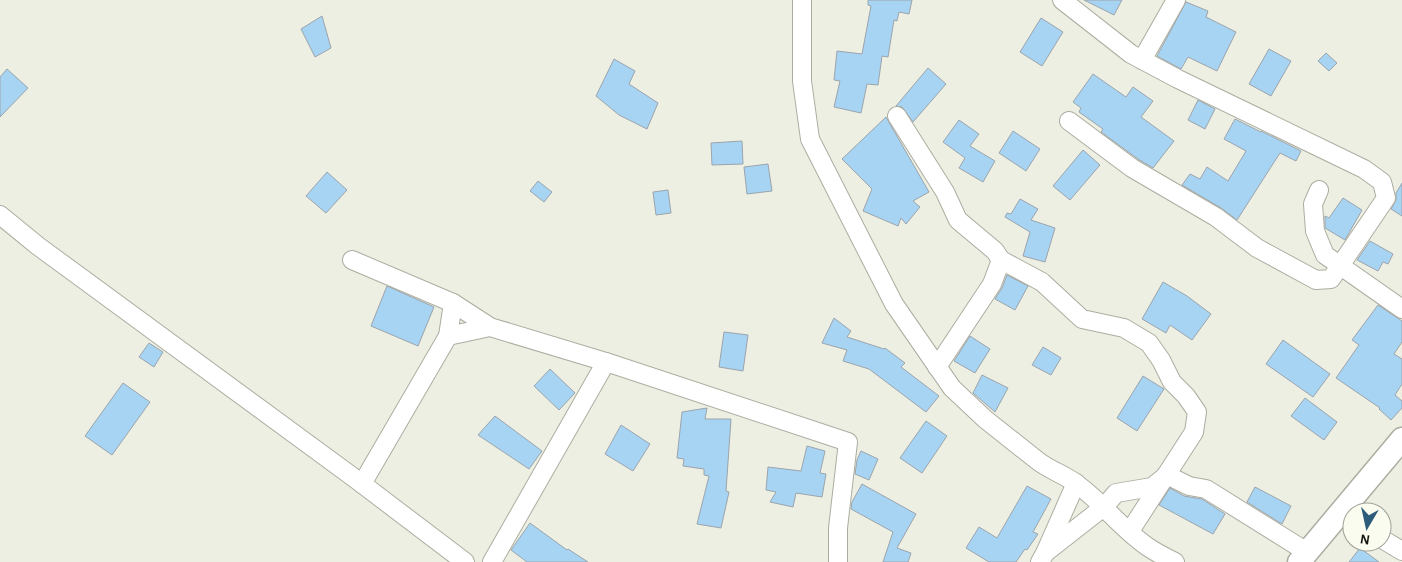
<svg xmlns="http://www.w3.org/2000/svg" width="1402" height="562" font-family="'Alegreya Sans',sans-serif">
	<rect width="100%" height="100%" fill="#eeefe3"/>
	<g fill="#a8d4f3" stroke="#9aa4ac">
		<polygon points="868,0 912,0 909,14 899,12 897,21 894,20 888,57 882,56 878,85 867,84 861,113 834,107 840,81 834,80 837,51 862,54 871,6 868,5"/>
		<polygon points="1084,0 1122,0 1114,15"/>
		<polygon points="1186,2 1208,11 1206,17 1236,32 1217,71 1188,57 1181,69 1157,56"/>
		<polygon points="322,16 331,48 315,57 301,29"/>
		<polygon points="1041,18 1063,32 1042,66 1020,52"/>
		<polygon points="1269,49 1291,61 1271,96 1249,84"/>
		<polygon points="1326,53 1337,63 1329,71 1318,61"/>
		<polygon points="614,59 635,71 629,84 658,103 647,129 619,115 596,96"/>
		<polygon points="928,68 946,84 913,122 902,107 896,106"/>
		<polygon points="7,69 28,88 0,117 0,77"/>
		<polygon points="1093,74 1126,97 1133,87 1153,101 1141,117 1174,141 1153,168 1138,159 1101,132 1103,129 1079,112 1081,108 1073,102"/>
		<polygon points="1198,100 1215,109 1205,129 1188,120"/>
		<polygon points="886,117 929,192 913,201 920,207 906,224 901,218 898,226 863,211 872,189 842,159"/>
		<polygon points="1235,119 1261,132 1261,131 1301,151 1296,161 1280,153 1237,220 1221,208 1182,185 1190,174 1200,179 1207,167 1228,181 1246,151 1224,139"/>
		<polygon points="959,120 979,134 970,146 995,161 983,182 959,168 965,158 943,142"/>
		<polygon points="1013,131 1040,149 1026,171 999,153"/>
		<polygon points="742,141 743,164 712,165 711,143"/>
		<polygon points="1083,150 1100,165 1070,200 1053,186"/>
		<polygon points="768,164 772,191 747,194 744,167"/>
		<polygon points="327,172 347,190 326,213 306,196"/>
		<polygon points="538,181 552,192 544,202 530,191"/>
		<polygon points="1402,183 1402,216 1391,209 1396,200 1396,193"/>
		<polygon points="668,190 671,213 656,215 653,192"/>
		<polygon points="1343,198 1362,210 1345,240 1325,228 1325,216 1329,218"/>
		<polygon points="1020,199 1038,209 1031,220 1055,228 1045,262 1023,256 1030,232 1005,217 1007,213 1011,214"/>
		<polygon points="1370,241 1393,254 1388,264 1383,262 1378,271 1357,260"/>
		<polygon points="1007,275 1028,286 1015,310 995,299 1002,288"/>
		<polygon points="1163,282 1187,296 1211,314 1192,340 1170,325 1166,333 1142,319"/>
		<polygon points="387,286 434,307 418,346 371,326"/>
		<polygon points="1378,305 1402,321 1402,342 1394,354 1402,359 1402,384 1395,395 1402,401 1402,408 1391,420 1379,409 1380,408 1336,378 1359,345 1352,340"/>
		<polygon points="834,318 851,331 847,337 884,349 885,348 905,363 901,367 939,396 926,412 869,369 843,361 847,350 822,343"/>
		<polygon points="724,332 748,335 743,371 719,367"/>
		<polygon points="970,336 990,349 975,373 954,361"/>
		<polygon points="1283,340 1330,374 1313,397 1266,364"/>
		<polygon points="149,343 163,352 154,367 139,357"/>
		<polygon points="1043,347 1061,358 1051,375 1032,365"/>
		<polygon points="550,369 575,393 559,410 534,386"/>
		<polygon points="982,375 1008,388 995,412 973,393"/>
		<polygon points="1143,376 1164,389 1137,431 1117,418"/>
		<polygon points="123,383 150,402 112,455 85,436"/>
		<polygon points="1305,398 1337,422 1324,440 1291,416"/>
		<polygon points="707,408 705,419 731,419 726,491 729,492 721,528 697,524 709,476 704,475 704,469 683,466 684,459 677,458 682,412"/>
		<polygon points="495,416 542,451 529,469 478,435"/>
		<polygon points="926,421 947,436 922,473 900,458"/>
		<polygon points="621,425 650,444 633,471 605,454"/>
		<polygon points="807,446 825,451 820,473 826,474 822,497 796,493 793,507 770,502 776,492 766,490 768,467 801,471"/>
		<polygon points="861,451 878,459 869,480 855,474 857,460"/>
		<polygon points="862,484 916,514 897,548 911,553 908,562 883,562 893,532 851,509 852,502"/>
		<polygon points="1027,486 1051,499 1033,532 1038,534 1027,550 1025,549 1016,562 989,562 966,548 979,527 997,538"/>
		<polygon points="1255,487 1291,506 1282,524 1247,502"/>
		<polygon points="1170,488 1184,496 1202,499 1225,514 1213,534 1159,505"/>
		<polygon points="530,523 567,550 568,549 588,562 527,562 511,550"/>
		<polygon points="1360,548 1379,562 1349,562"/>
	</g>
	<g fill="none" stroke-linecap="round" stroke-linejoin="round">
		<defs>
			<g id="minor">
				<path d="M802,0v81l8,58 58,114 26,51 58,84 33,31 53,42c13,10 28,14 40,24 26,19 46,47 73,64 8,5 16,9 24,13"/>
				<polyline points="1062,0 1131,54 1178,79 1364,169 1382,182 1386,198 1331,279 1316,280 1257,248 1216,217 1132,168 1069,121"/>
				<polyline points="1142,60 1176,0"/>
				<polyline points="897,116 945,192 958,220 995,251 1001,260 992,284 937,367"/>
				<polyline points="1319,190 1313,204 1315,231 1325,255 1402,309"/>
				<polyline points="0,215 38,246 357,480 465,562"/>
				<polyline points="352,260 453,303 490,327"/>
				<polyline points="1001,260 1042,282 1082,319 1124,328 1149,343 1161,360 1172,382 1186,396 1197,412 1194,432 1130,531"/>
				<polyline points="448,336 453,303"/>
				<polyline points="362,484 448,336 490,327 606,362"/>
				<polyline points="1382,539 1402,551"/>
				<polyline points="1046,551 1076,483"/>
				<polyline points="492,562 606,362 848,442 838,528 838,562"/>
				<polyline points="1040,562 1045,553 1105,506 1116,493 1152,487 1167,475 1189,486 1206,489 1307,552"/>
			</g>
			<polyline id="tertiary" points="1299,562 1402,439"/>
		</defs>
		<use href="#minor" stroke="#acada1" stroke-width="20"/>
		<use href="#tertiary" stroke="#acada1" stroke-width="25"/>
		<use href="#minor" stroke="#fff" stroke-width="18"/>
		<use href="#tertiary" stroke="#fff" stroke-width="22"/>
	</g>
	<g transform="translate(1367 527) rotate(189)"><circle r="24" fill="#fbfcf0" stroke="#a0a098"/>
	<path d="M0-4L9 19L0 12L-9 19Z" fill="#2d5c7b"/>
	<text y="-8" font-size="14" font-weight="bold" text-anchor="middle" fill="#171713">N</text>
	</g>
</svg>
